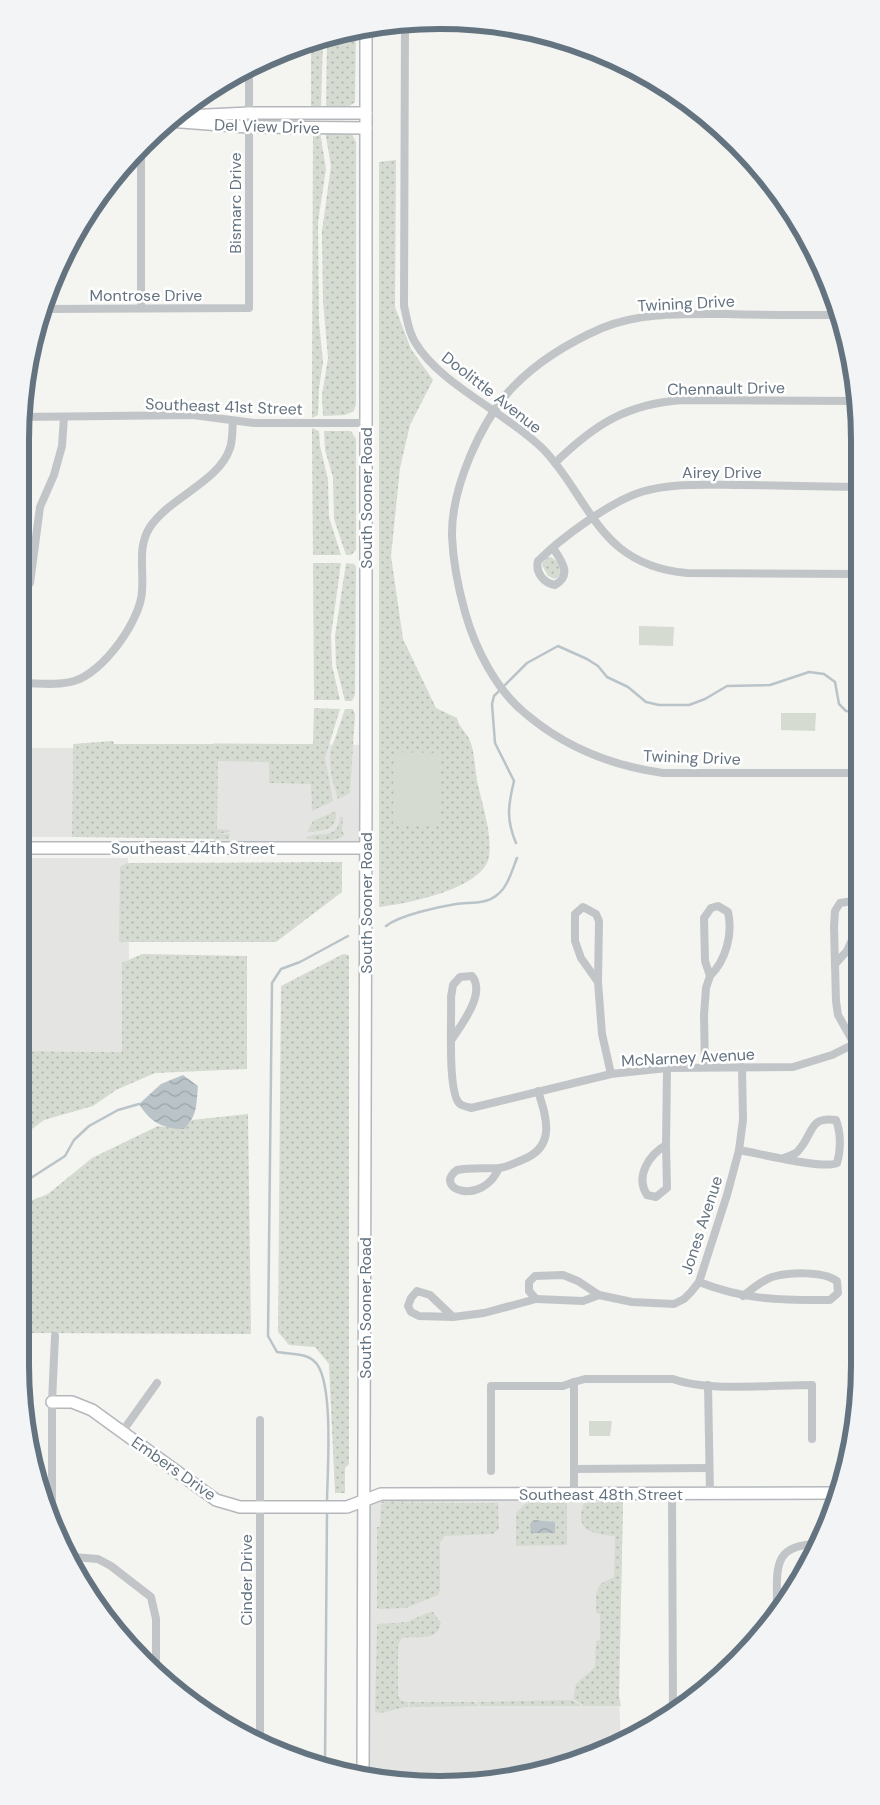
<svg xmlns="http://www.w3.org/2000/svg" width="880" height="1805" font-family="'DM Sans',sans-serif">
	<defs>
		<pattern id="grass-dots" width="8" height="8" patternUnits="userSpaceOnUse" patternTransform="scale(1.25)"><rect width="8" height="8" fill="#d5dbd1"/><path d="M2 2h.1M6 6h.1" fill="none" stroke="#b0b6af" stroke-width="1.8" stroke-linecap="round"/></pattern>
		<pattern id="water-waves" width="16" height="10" patternUnits="userSpaceOnUse" patternTransform="scale(1.25)"><rect width="16" height="10" fill="#bac4c8"/><path d="M0 5q4-4 8 0t8 0" fill="none" stroke="#9ba4a8"/></pattern>
	</defs>
	<rect width="100%" height="100%" fill="#f4f4f0"/>
	<g fill="#e4e5e3">
		<polygon points="213,743 366,745 366,848 214,848"/>
		<polygon points="23,748 73,748 72,837 24,837"/>
		<polygon points="20,858 128,858 130,1052 20,1051"/>
		<polygon points="623,1493 619,1696 621,1743 495,1781 363,1777 364,1501 381,1494"/>
	</g>
	<g fill="url(#grass-dots)">
		<polygon points="356,30 355,102 347,108 326,108 327,37"/>
		<polygon points="323,38 321,107 311,107 311,41"/>
		<polygon points="313,131 320,132 326,169 318,222 319,322 323,362 319,388 318,415 312,418"/>
		<polygon points="325,131 351,132 356,142 356,404 354,411 345,415 323,416 322,395 328,358 323,301 322,231 331,166"/>
		<path d="M396,160l-1,147 16,42 22,31 -23,45 -10,43 -9,88 12,83 33,69 21,10c2,10 9,13 13,23 5,10 5,35 9,48 5,22 13,46 10,68 -6,32 -83,47 -110,50v-745z"/>
		<polygon points="312,428 319,431 320,446 328,480 329,517 341,555 313,555"/>
		<polygon points="324,431 351,431 356,439 356,550 351,555 346,555 334,519 333,477 325,450"/>
		<polygon points="551,557 558,562 562,573 555,579 548,576 542,565 546,558"/>
		<polygon points="313,563 341,563 331,635 332,665 340,700 314,700"/>
		<polygon points="346,563 354,564 356,567 355,695 352,701 345,701 336,665 335,636"/>
		<polygon points="314,708 340,709 325,758 333,801 312,811 311,784 269,783 269,762 218,761 217,829 230,830 230,832 217,834 230,834 228,839 72,837 73,744 113,741 114,744 313,744"/>
		<polygon points="345,709 353,709 355,715 350,793 338,799 331,775 330,753"/>
		<path d="M336,811c2,20 -14,20 -29,21l6,-11z"/>
		<path d="M340,817h3l-1,14 3,4c-10,7 -26,6 -38,3 10,-8 31,4 33,-21z"/>
		<polygon points="342,862 342,892 276,942 119,942 120,867 127,863"/>
		<polygon points="142,954 247,956 247,1069 155,1073 116,1090 93,1106 44,1120 24,1135 20,1143 20,1051 122,1052 122,963"/>
		<polygon points="343,954 349,955 349,1464 345,1468 345,1493 335,1493 329,1364 315,1347 289,1345 278,1332 281,986"/>
		<polygon points="248,1114 251,1334 20,1333 20,1205 48,1194 92,1158 158,1126 184,1129 192,1120"/>
		<polygon points="492,1499 496,1501 381,1503 383,1500"/>
		<path d="M614,1502h9l-4,194 2,10h-37l-11,-7 3,-15 19,-17 1,-26 4,-1v-26l-4,-1v-19l4,-10 14,-7 1,-41c-21,-2 -42,-4 -31,-33z"/>
		<polygon points="384,1503 498,1503 499,1529 493,1534 445,1536 440,1543 440,1591 438,1595 406,1608 380,1609 377,1608 377,1527 380,1527 381,1505"/>
		<polygon points="529,1503 567,1503 567,1545 516,1546 516,1513 525,1504"/>
		<path d="M433,1612l8,11c-4,20 -24,12 -39,15l-4,7v51l4,5 6,1v5c-11,0 -24,8 -33,5l2,-88 30,-2 20,-9z"/>
		<polygon points="572,1700 582,1706 481,1706 477,1702"/>
		<polygon points="409,1702 474,1702 479,1706 409,1707"/>
	</g>
	<g fill="#d5dbd1">
		<polygon points="639,626 674,627 673,646 639,645"/>
		<polygon points="781,713 816,713 815,731 781,730"/>
		<polygon points="394,752 440,753 439,826 393,825"/>
		<polygon points="589,1421 612,1421 610,1436 589,1436"/>
	</g>
	<g fill="url(#water-waves)">
		<path d="M183,1075l15,11c-2,19 0,29 -14,43 -21,0 -34,-7 -45,-25l22,-20z"/>
		<polygon points="534,1520 555,1522 555,1533 531,1533 530,1524"/>
	</g>
	<g fill="none" stroke-linecap="round" stroke-linejoin="round">
		<g stroke="#bac4c8" stroke-width="2.5">
			<path d="M516,843c-10,-24 -8,-37 -2,-62l-19,-38 -3,-39 2,-8 33,-33 31,-17 29,13 11,7 9,11 21,10 18,15 13,3h30l16,-6 22,-13 43,-1 39,-13 15,2 11,8 4,22 7,7 11,1"/>
			<path d="M386,926c14,-11 52,-19 70,-22 14,-2 29,1 41,-9 11,-8 15,-25 20,-37"/>
			<polyline points="20,1185 65,1156 74,1140 89,1126 118,1110 139,1104"/>
			<path d="M327,1503c0,-28 8,-125 -13,-142 -8,-8 -26,-7 -37,-9l-9,-16 4,-353 9,-14 19,-7 48,-26"/>
			<polyline points="325,1765 327,1511"/>
		</g>
		<defs>
			<g id="secondary">
				<polyline points="187,116 249,113 366,113"/>
				<polyline points="168,121 248,127 366,128"/>
				<polyline points="20,848 366,848"/>
				<polyline points="52,1402 72,1402 92,1410 216,1500 240,1507 347,1507 381,1494 839,1493"/>
				<polyline points="363,1777 366,793 366,28"/>
			</g>
		</defs>
		<use href="#secondary" stroke="#b4b8bc" stroke-width="14"/>
		<g stroke="#c2c5c8" stroke-width="8">
			<path d="M405,23l-1,283c3,12 4,25 11,36 24,42 92,71 128,107 29,29 46,74 77,99 20,16 43,23 67,25l170,1"/>
			<polyline points="141,147 141,308"/>
			<polyline points="43,309 249,308 249,68"/>
			<path d="M838,315c-38,0 -75,0 -112,-1 -42,0 -85,-2 -124,14 -32,14 -64,33 -89,59 -32,34 -62,101 -61,149 1,26 6,51 13,76 10,36 31,78 61,102 39,33 87,52 137,59h194"/>
			<polyline points="21,417 193,415 254,423 366,423"/>
			<path d="M555,463c39,-38 71,-59 127,-63l174,1"/>
			<path d="M553,548c8,12 20,27 2,37 -11,-2 -20,-12 -17,-24 23,-23 72,-59 103,-69 33,-10 68,-7 102,-7 38,1 76,1 114,2"/>
			<polyline points="21,593 30,583 40,507 54,475 62,446 64,417"/>
			<path d="M21,683c17,0 36,3 53,-2 29,-8 67,-61 68,-90 2,-22 -5,-44 8,-64 20,-30 69,-45 80,-79 3,-8 2,-18 3,-27"/>
			<polyline points="835,964 847,951 858,927"/>
			<polyline points="598,982 599,921 596,914 583,907 575,914 575,941 581,958 598,982 602,1034 611,1074"/>
			<path d="M452,1039c10,-15 34,-46 20,-63l-12,1 -7,8 -2,12c1,19 -4,97 9,107 3,2 8,3 11,4l140,-34 56,-6 126,-1 39,-12 26,-13"/>
			<polyline points="855,1045 838,1015 836,1001 834,927 835,911 840,903 853,901 858,914"/>
			<path d="M705,1067l-1,-52 2,-27 4,-12 -5,-15 -1,-43 7,-10 7,-2 10,6c5,22 -2,48 -18,64"/>
			<path d="M666,1145l1,43 -11,9 -9,-2c-12,-19 2,-40 19,-50l1,-77"/>
			<path d="M739,1150c19,3 84,20 98,13 4,-13 4,-30 -1,-43 -28,-4 -22,14 -38,31 -3,4 -10,5 -14,7"/>
			<path d="M499,1168c-17,39 -67,21 -42,2 15,-3 28,-1 43,-2 7,-1 15,-5 22,-8 34,-13 25,-41 16,-69"/>
			<path d="M699,1282c44,17 75,18 121,18h10l8,-7 -1,-12c-14,-10 -48,-9 -65,-4 -11,4 -20,12 -29,19"/>
			<polyline points="536,1299 583,1301 599,1295"/>
			<polyline points="453,1317 419,1316 411,1312 408,1306 411,1298 417,1291 430,1295 453,1317 484,1313 536,1299 529,1291 529,1282 535,1276 563,1275 578,1281 599,1295 632,1302 674,1304 684,1299 691,1292 699,1282 727,1195 739,1150 743,1120 742,1067"/>
			<path d="M574,1382l11,-3h88c34,13 100,6 139,6v54"/>
			<polyline points="708,1385 710,1493"/>
			<polyline points="122,1432 157,1383"/>
			<polyline points="574,1469 709,1468"/>
			<polyline points="491,1471 491,1386 563,1386 574,1382 574,1494"/>
			<polyline points="672,1493 673,1707"/>
			<polyline points="52,1518 52,1402 55,1336"/>
			<polyline points="73,1557 98,1559 111,1566 151,1597 156,1619 156,1673"/>
			<path d="M777,1606c0,-38 -5,-62 42,-62"/>
			<polyline points="260,1740 260,1420"/>
		</g>
		<use href="#secondary" stroke="#fff" stroke-width="11"/>
	</g>
	<g text-anchor="middle" stroke-width="5" stroke-linejoin="round" paint-order="stroke">
		<g font-size="16" fill="#647380" stroke="#fff">
			<text transform="translate(267 126) rotate(2)" y="6">Del View Drive</text>
			<text transform="translate(235 203) rotate(-90)" y="6">Bismarc Drive</text>
			<text x="146" y="301">Montrose Drive</text>
			<text transform="translate(686 303) rotate(-3)" y="6">Twining Drive</text>
			<text transform="translate(726 388) rotate(-1)" y="6">Chennault Drive</text>
			<text transform="translate(492 392) rotate(38)" y="6">Doolittle Avenue</text>
			<text transform="translate(224 406) rotate(2)" y="6">Southeast 41st Street</text>
			<text x="722" y="478">Airey Drive</text>
			<text transform="translate(366 498) rotate(-90)" y="6">South Sooner Road</text>
			<text transform="translate(692 757) rotate(2)" y="6">Twining Drive</text>
			<text x="193" y="854">Southeast 44th Street</text>
			<text transform="translate(366 903) rotate(-90)" y="6">South Sooner Road</text>
			<text transform="translate(688 1057) rotate(-3)" y="6">McNarney Avenue</text>
			<text transform="translate(701 1225) rotate(-72)" y="6">Jones Avenue</text>
			<text transform="translate(365 1308) rotate(-90)" y="6">South Sooner Road</text>
			<text transform="translate(174 1468) rotate(35)" y="6">Embers Drive</text>
			<text x="601" y="1500">Southeast 48th Street</text>
			<text transform="translate(246 1580) rotate(-90)" y="6">Cinder Drive</text>
		</g>
	</g>
	<path d="M0 0H880V1805H0ZM440 29H440A411 411 0 0 1 851 440V1365A411 411 0 0 1 440 1776H440A411 411 0 0 1 29 1365V440A411 411 0 0 1 440 29Z" fill="#f3f4f5" fill-rule="evenodd"/>
	<path fill="none" stroke="#647380" stroke-width="6" d="M440 29H440A411 411 0 0 1 851 440V1365A411 411 0 0 1 440 1776H440A411 411 0 0 1 29 1365V440A411 411 0 0 1 440 29Z"/>
</svg>
